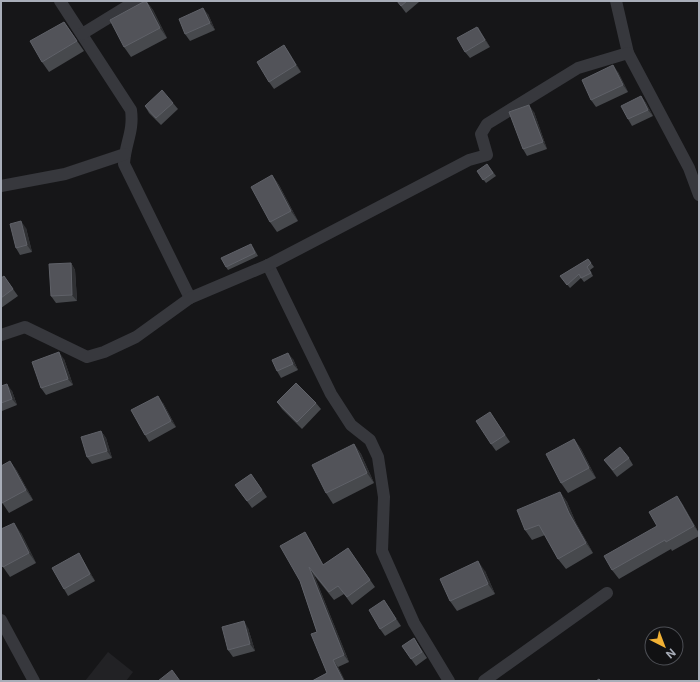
<svg xmlns="http://www.w3.org/2000/svg" width="700" height="682" font-family="Inter,sans-serif">
	<rect width="100%" height="100%" fill="#161618"/>
	<polygon fill="#222225" points="108,652 133,672 126,681 85,681"/>
	<g fill="none" stroke-linecap="round" stroke-linejoin="round">
		<g stroke="#37383d" stroke-width="12">
			<path d="M60,1l71,109c3,22 -6,33 -7,54l66,134"/>
			<polyline points="616,1 628,53"/>
			<polyline points="82,34 136,1"/>
			<polyline points="1,186 65,174 125,154"/>
			<polyline points="268,265 331,394 351,425 370,440 378,457 384,497 382,551 414,623 449,681"/>
			<polyline points="1,335 25,327 87,357 104,352 136,337 190,298 268,265 469,160 487,155 481,134 487,124 578,68 628,53 689,168 699,195"/>
			<polyline points="1,620 34,681"/>
			<polyline points="484,681 607,593"/>
		</g>
	</g>
	<g fill="#47494d">
		<polygon points="146,1 153,10 167,38 131,57 124,47"/>
		<polygon points="397,1 418,1 419,2 406,13"/>
		<polygon points="208,14 215,30 190,41 185,34"/>
		<polygon points="64,22 84,51 49,72 42,62"/>
		<polygon points="478,27 482,34 490,47 470,58 465,52"/>
		<polygon points="284,45 301,72 274,89 269,82"/>
		<polygon points="618,72 628,92 596,107 591,100"/>
		<polygon points="641,96 646,103 653,116 632,126 628,119"/>
		<polygon points="173,103 178,109 161,125 149,113 145,106"/>
		<polygon points="534,112 547,149 527,156 523,149"/>
		<polygon points="487,164 496,176 486,183 477,171"/>
		<polygon points="272,175 279,185 298,221 277,232 270,222"/>
		<polygon points="26,228 32,252 20,255 16,248"/>
		<polygon points="253,247 258,256 228,270 226,267"/>
		<polygon points="588,259 594,267 590,270 593,276 584,282 581,278 570,288 560,276"/>
		<polygon points="71,263 75,270 77,301 56,303 51,296"/>
		<polygon points="4,276 18,296 1,308 1,278"/>
		<polygon points="64,359 73,385 46,395 41,388"/>
		<polygon points="293,359 298,370 281,378 277,371"/>
		<polygon points="1,386 12,391 17,405 2,411 1,410"/>
		<polygon points="277,402 316,403 321,409 302,429 282,409"/>
		<polygon points="163,403 176,427 149,442 145,435"/>
		<polygon points="490,412 510,442 496,451 491,444"/>
		<polygon points="101,431 106,438 112,458 92,464 87,457"/>
		<polygon points="574,439 581,449 596,478 568,493 561,483"/>
		<polygon points="354,444 361,454 374,483 333,504 326,493"/>
		<polygon points="629,458 633,465 617,477 604,460"/>
		<polygon points="10,461 17,471 33,500 9,513 1,501"/>
		<polygon points="251,474 267,497 252,508 235,485"/>
		<polygon points="560,492 567,502 576,523 593,553 566,569 558,559 545,535 532,540 525,530"/>
		<polygon points="677,496 683,505 699,533 699,536 672,551 671,549 619,579 612,570 657,526"/>
		<polygon points="21,533 36,563 10,577 3,567"/>
		<polygon points="310,540 323,565 348,548 375,587 352,605 344,594 334,600 314,575 349,662 338,667 345,681 312,681 327,673 317,632 300,581"/>
		<polygon points="83,560 95,581 68,596 64,589"/>
		<polygon points="485,571 495,594 457,611 450,601"/>
		<polygon points="384,600 401,626 385,636 380,629"/>
		<polygon points="248,628 255,651 233,657 228,650"/>
		<polygon points="414,638 427,658 416,666 402,646"/>
	</g>
	<g fill="#2f3033">
		<polygon points="146,1 153,10 167,38 160,28"/>
		<polygon points="203,8 208,14 215,30 210,23"/>
		<polygon points="477,27 482,34 490,47 485,40"/>
		<polygon points="284,45 289,52 301,72 296,65"/>
		<polygon points="613,65 618,72 628,92 623,85"/>
		<polygon points="641,96 646,103 653,116 648,110"/>
		<polygon points="529,105 534,112 547,149 543,142"/>
		<polygon points="272,175 279,185 298,221 291,211"/>
		<polygon points="21,221 26,228 32,252 27,245"/>
		<polygon points="71,263 75,270 77,301 72,295"/>
		<polygon points="59,352 64,359 73,385 68,379"/>
		<polygon points="288,353 293,359 298,370 293,364"/>
		<polygon points="7,384 12,391 17,405 12,399"/>
		<polygon points="158,396 163,403 176,427 171,421"/>
		<polygon points="101,431 106,438 112,458 107,451"/>
		<polygon points="574,439 581,449 596,478 589,468"/>
		<polygon points="354,444 361,454 374,483 367,473"/>
		<polygon points="10,461 17,471 33,500 26,490"/>
		<polygon points="560,492 567,502 576,523 593,553 586,543 569,513"/>
		<polygon points="677,496 683,505 699,533 694,526"/>
		<polygon points="14,523 21,533 36,563 29,553"/>
		<polygon points="305,532 310,540 328,573 323,565"/>
		<polygon points="79,553 95,581 90,574"/>
		<polygon points="478,561 485,571 495,594 488,584"/>
		<polygon points="309,567 314,575 349,662 344,655"/>
		<polygon points="384,600 389,607 401,626 396,619"/>
		<polygon points="244,621 248,628 255,651 250,644"/>
		<polygon points="333,660 338,667 345,681 344,681"/>
	</g>
	<g fill="#525359" stroke="#5f6168">
		<polygon points="145,1 146,1 160,28 124,47 110,20"/>
		<polygon points="397,1 407,1 401,6"/>
		<polygon points="203,8 210,23 185,34 179,19"/>
		<polygon points="64,22 77,41 42,62 30,41"/>
		<polygon points="477,27 485,40 465,52 457,38"/>
		<polygon points="284,45 296,65 269,82 257,62"/>
		<polygon points="613,65 623,85 591,100 582,80"/>
		<polygon points="162,90 173,103 156,118 145,106"/>
		<polygon points="641,96 648,110 628,119 621,106"/>
		<polygon points="529,105 543,142 523,149 509,112"/>
		<polygon points="487,164 493,173 483,180 477,171"/>
		<polygon points="272,175 291,211 270,222 251,187"/>
		<polygon points="21,221 27,245 16,248 10,224"/>
		<polygon points="251,244 255,253 226,267 221,258"/>
		<polygon points="588,259 591,263 587,267 591,273 581,278 579,274 567,285 560,276"/>
		<polygon points="71,263 72,295 51,296 49,264"/>
		<polygon points="4,276 13,289 1,298 1,278"/>
		<polygon points="59,352 68,379 41,388 32,362"/>
		<polygon points="288,353 293,364 277,371 272,360"/>
		<polygon points="296,383 316,403 297,422 277,402"/>
		<polygon points="7,384 12,399 1,403 1,386"/>
		<polygon points="158,396 171,421 145,435 131,410"/>
		<polygon points="490,412 505,435 491,444 476,421"/>
		<polygon points="101,431 107,451 87,457 81,437"/>
		<polygon points="574,439 589,468 561,483 546,454"/>
		<polygon points="354,444 367,473 326,493 312,465"/>
		<polygon points="620,447 629,458 613,470 604,460"/>
		<polygon points="10,461 26,490 2,503 1,501 1,466"/>
		<polygon points="251,474 262,490 247,501 235,485"/>
		<polygon points="560,492 569,513 586,543 558,559 539,525 525,530 517,510"/>
		<polygon points="677,496 694,526 666,542 665,540 612,570 604,556 657,526 649,512"/>
		<polygon points="14,523 29,553 3,567 1,564 1,529"/>
		<polygon points="305,532 323,565 348,548 370,580 347,597 338,586 329,592 309,567 344,655 333,660 343,680 341,681 312,681 327,673 311,634 317,632 300,581 280,546"/>
		<polygon points="79,553 90,574 64,589 52,568"/>
		<polygon points="478,561 488,584 450,601 440,579"/>
		<polygon points="384,600 396,619 380,629 369,610"/>
		<polygon points="244,621 250,644 228,650 222,627"/>
		<polygon points="414,638 422,652 411,659 402,646"/>
		<polygon points="172,670 180,681 158,681"/>
		<polygon points="599,679 601,681 596,681"/>
	</g>
	<rect width="700" height="682" fill="none" stroke="#a8adb8" stroke-width="4"/>
	<g transform="translate(664 646) rotate(138)"><circle r="19" fill="#111113" stroke="#4d4f55"/>
	<path d="M0-3L7 15L0 10L-7 15Z" fill="#f2b134"/>
	<text y="-6" font-size="11" font-weight="bold" text-anchor="middle" fill="#a8adb8">N</text>
	</g>
</svg>
